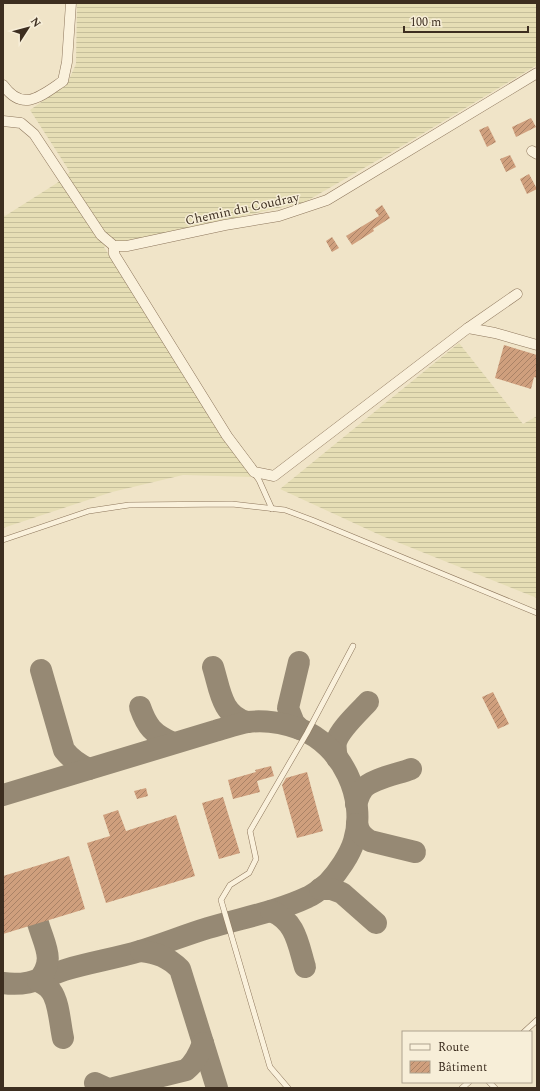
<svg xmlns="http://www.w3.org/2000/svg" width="540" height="1091" font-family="Spectral,serif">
	<defs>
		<pattern id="farmland-rules" width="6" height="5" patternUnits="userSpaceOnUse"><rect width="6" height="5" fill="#e6deb5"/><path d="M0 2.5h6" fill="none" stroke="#c6bf9b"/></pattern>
		<pattern id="building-hatch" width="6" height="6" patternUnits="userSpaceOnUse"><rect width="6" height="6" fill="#cf9f7d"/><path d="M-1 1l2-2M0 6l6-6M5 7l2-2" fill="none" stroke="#a98266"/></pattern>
	</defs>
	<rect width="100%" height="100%" fill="#f0e4c8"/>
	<g fill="url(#farmland-rules)">
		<polygon points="77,3 537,3 537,65 397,149 305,202 104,247 252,477 183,475 112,492 3,528 3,214 5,216 57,183 70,172 30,110 67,84 76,64"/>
		<polygon points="459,343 523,424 537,416 537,598 382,536 280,489"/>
	</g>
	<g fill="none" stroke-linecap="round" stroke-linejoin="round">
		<g stroke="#968974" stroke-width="22">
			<polyline points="299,662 288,708 294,723 300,729"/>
			<path d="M213,667c7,22 8,48 34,55"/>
			<path d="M41,670l23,80c7,9 14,14 25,19"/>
			<path d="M140,707c7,20 13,27 33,36"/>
			<path d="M337,758c-1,-5 -2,-11 -1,-16 4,-13 23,-30 32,-40"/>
			<path d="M3,795l212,-64c11,-3 22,-7 33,-9 16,-2 36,1 52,7 42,16 67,69 54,112 -4,14 -16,31 -26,42 -6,5 -13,11 -20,14 -32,15 -67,21 -100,31 -23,7 -45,16 -68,23 -23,7 -48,11 -72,18 -24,7 -37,18 -65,14"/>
			<path d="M356,804c2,-5 3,-10 7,-15 8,-10 35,-15 48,-20"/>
			<path d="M357,824c2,8 5,12 13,17l45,11"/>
			<polyline points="320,889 331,889 342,893 376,923"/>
			<path d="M271,911c25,10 27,33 34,56"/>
			<path d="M38,923c7,24 18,37 0,58 5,3 10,5 13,10 8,10 9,34 12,47"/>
			<path d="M141,951c16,2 27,6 39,18l37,119"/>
			<polyline points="95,1083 106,1088"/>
			<path d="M114,1088l72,-18c9,-7 13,-16 17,-27"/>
		</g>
	</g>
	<g fill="url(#building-hatch)">
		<polygon points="531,118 536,127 516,137 512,127"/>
		<polygon points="488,126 496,142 487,147 479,130"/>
		<polygon points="510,155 516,167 506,172 500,159"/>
		<polygon points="529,174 537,189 527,194 520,179"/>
		<polygon points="382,205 390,218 373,229 374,231 352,245 346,236 379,216 375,210"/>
		<polygon points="332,237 339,248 332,252 326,241"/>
		<polygon points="504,345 537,355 537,378 534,377 531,389 495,378"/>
		<polygon points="493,692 509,724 498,729 482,697"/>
		<polygon points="271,766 274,776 257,781 260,792 233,799 228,780 256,772 255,770"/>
		<polygon points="307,772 323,831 297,838 282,785 286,778"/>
		<polygon points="146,788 148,796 137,799 134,791"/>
		<polygon points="223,797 240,853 219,859 202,803"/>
		<polygon points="118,810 126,831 176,815 195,876 106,903 87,843 110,836 103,815"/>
		<polygon points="69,856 85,909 3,934 3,876"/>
	</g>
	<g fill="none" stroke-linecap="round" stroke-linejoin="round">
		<defs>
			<g id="lane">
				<polyline points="254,473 259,480 272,509"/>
				<polyline points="3,540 89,511 129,505 232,504 285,510 312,520 537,613"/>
				<polyline points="524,1032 537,1020"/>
				<polyline points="489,1082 495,1088"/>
				<polyline points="288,1088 270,1067 221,900 230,885 249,873 256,859 250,831 307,733 353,646"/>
				<polyline points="462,1088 469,1082"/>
			</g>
			<g id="street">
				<path d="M3,85c20,28 38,11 60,-4l4,-19 4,-59"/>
				<polyline points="3,121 21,123 34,134 101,235 114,246 127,246 225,225 279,216 327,200 537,73"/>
				<polyline points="532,151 537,154"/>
				<polyline points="114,246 114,254 227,436 254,472 274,476 468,328 517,294"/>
				<polyline points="468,328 495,333 537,345"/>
			</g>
		</defs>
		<use href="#lane" stroke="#8d765c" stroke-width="6"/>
		<use href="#street" stroke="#8d765c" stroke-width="11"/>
		<use href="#lane" stroke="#faf1dc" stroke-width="5"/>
		<use href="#street" stroke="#faf1dc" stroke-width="10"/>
	</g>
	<g text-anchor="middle" stroke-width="3" stroke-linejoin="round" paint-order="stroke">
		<g font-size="13" fill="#3d2e20" stroke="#f7eed8">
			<text transform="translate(242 208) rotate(-12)" y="5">Chemin du Coudray</text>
		</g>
	</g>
	<rect width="540" height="1091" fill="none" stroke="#3d2e20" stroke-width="8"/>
	<rect x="402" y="1031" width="130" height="52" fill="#f7eed8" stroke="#ada18e"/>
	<rect x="410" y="1044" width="20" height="6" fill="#faf1dc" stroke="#ada18e"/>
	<text x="438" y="1051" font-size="12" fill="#3d2e20">Route</text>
	<rect x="410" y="1061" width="20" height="12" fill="url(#building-hatch)" stroke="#ada18e"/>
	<text x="438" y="1071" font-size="12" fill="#3d2e20">Bâtiment</text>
	<g transform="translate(28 28) rotate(54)" stroke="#f7eed8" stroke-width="3" paint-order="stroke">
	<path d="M0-3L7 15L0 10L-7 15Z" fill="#3d2e20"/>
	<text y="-6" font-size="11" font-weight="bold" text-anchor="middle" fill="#3d2e20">N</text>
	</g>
	<path d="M404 26v6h124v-6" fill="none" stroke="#3d2e20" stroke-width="2"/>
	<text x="410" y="26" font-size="12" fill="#3d2e20" stroke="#f7eed8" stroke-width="3" paint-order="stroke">100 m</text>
</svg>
